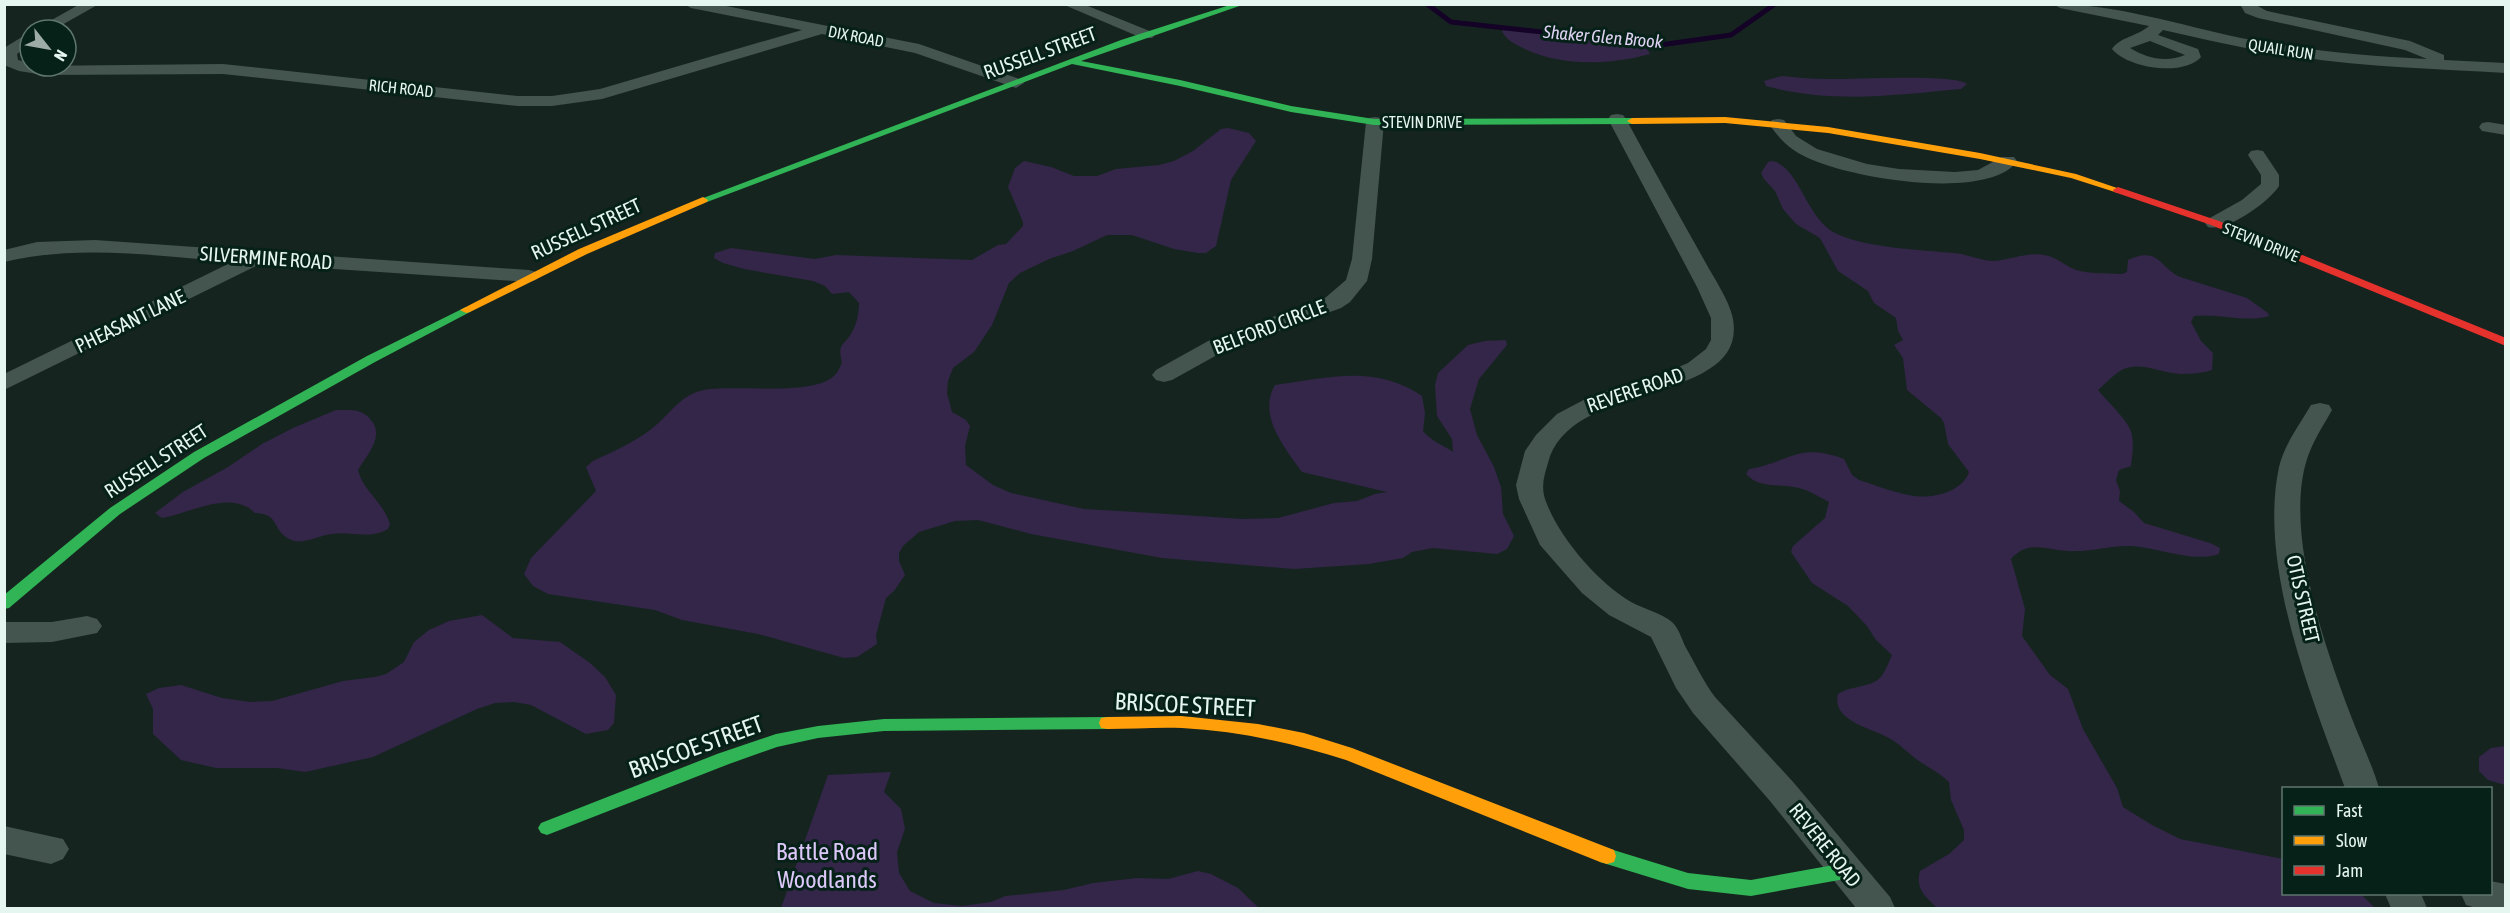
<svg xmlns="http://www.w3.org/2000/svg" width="2510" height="913" font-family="'Asap Condensed',sans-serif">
	<rect width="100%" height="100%" fill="#162420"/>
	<g fill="#332648">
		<path d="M1504,29c42,1 101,4 141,16l5,9c-40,11 -89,13 -127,-6 -8,-4 -17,-8 -21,-17z"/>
		<path d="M1782,76c14,1 28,3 42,3 23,1 130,-6 143,5l-6,5c-65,6 -131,15 -195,-3l-2,-5z"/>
		<path d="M1228,128l21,5 7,8 -25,39 -15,66 -10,7h-8l-24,-4 -42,-14h-25l-34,16 -24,8 -29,14 -11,10 -17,42 -18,27 -21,16 -5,13 -1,12 5,19 14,8 4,6 -5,20 1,19 27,20 18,8 73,16 68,4 91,6 35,-1 56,-15 23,-2 18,-7 12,-2 -85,-20c-17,-24 -45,-57 -27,-87 53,-7 99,-21 147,11l3,17 -2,18c9,11 19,13 30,21l-1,-13 -15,-23 -2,-31 3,-12 30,-28 17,-4 21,-1 1,5 -28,34 -9,30 7,26 17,32 7,20 2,27 11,22 -7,13 -10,5 -64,-6 -21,4 -9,6 -34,6 -75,5 -132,-11 -131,-24 -53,-14 -23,1 -36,11 -16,14 -4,7v8l6,14 -11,16 -8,7 -10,37 1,9 -20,13 -13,1 -86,-24 -76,-14 -27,-10 -107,-16 -15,-8 -9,-12 7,-16 65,-67 -10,-24 7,-6c19,-9 40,-18 57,-31 16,-11 29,-34 50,-39 30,-8 113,7 135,-16 3,-3 5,-9 7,-12 -5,-21 2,-16 10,-31 5,-8 7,-20 7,-29l-10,-11 -17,2 -7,-8 -12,-5 -69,-12 -21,-6 -9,-5 1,-5 16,-5 84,11 21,-4 136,5 26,-15 8,-1 17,-18v-4l-15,-35 7,-19 9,-7 27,6 23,9h23l19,-7 43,-4 15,-4 19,-10 28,-22z"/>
		<path d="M1773,161c28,8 33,59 64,73 30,14 84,16 117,19 13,1 27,8 40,8 17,-1 33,-9 50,-6 13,2 21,11 32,15 14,4 31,3 46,4l5,-2 1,-12c31,-14 30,6 52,17l67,21 21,15 1,3c-24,7 -50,-3 -75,0l-3,6 10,19 12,12 -1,17c-10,3 -21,4 -32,4 -20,-1 -41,-14 -60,-3 -8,5 -15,13 -22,19 10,13 33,32 34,46 2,10 0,20 -1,30l-12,4 -3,10 4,11 -1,10 15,11 10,11 66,20 10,5 -1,6c-26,9 -60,-6 -87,-8 -18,-1 -38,5 -56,5 -24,2 -46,-14 -65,8l14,50 -3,27 28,39 18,14 15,40 34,59 6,19 29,18 28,14 103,20 1,35h77l14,14h-438c-12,-12 -22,-19 -17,-37l29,-17 15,-14v-10l-13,-30 -2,-18c-9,-9 -20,-14 -30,-21 -10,-7 -19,-17 -30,-23 -17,-10 -58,-17 -51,-44 12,-8 26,-6 38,-13 8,-4 12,-18 16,-26l-16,-15 -9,-14 -19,-20 -36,-23 -21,-31 2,-6 32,-28 4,-16c-11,-6 -22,-13 -35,-15 -16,-3 -36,1 -48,-13l3,-5c42,-7 48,-27 95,-10l8,16 7,5c16,5 33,12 50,15 20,5 53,-2 60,-23l-21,-28 -4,-21 -3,-5 -34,-28 -4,-32 -9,-13 9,-5 -5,-9 -2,-13 -22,-15 -6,-12 -30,-20 -18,-33 -24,-14 -13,-15 -8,-18 -11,-12 -3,-6 7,-11z"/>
		<path d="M336,410c14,0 26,-2 35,10 14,17 -4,34 -13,50 5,21 24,30 32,54l-2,5c-19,11 -36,2 -56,5 -15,1 -31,14 -46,3 -14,-10 -7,-23 -31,-24 -24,-24 -64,0 -93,5l-7,-5 28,-21 45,-25 34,-23 31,-16z"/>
		<polygon points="482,615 513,638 560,642 590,663 605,677 616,695 614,723 608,730 586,734 531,705 514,702 495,703 477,709 373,757 305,772 277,768 216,768 181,760 153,734 153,709 146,694 159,688 181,685 222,698 250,702 272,701 343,681 375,677 386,674 404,662 414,642 429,630 449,621"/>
		<polygon points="2505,746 2506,746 2505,785 2488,780 2479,771 2479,757 2491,748"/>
		<polygon points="891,772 884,792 901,809 905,829 897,852 899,873 910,891 934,903 962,906 991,902 1005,896 1064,890 1093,883 1137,878 1168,879 1198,871 1211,874 1238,888 1259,908 781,908 828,775"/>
	</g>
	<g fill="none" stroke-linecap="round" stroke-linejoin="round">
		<polyline stroke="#140327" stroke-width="5" points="1427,4 1451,22 1660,45 1731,35 1775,4"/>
		<g fill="#44544f" fill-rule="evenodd">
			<polygon points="80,4 99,4 53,30 34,30"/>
			<polygon points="684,4 716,4 919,44 1022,80 1024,83 1016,88 915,53 822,34 602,99 552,106 518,106 223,74 44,75 19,71 4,65 4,48 30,32 30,44 17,54 18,60 30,63 30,66 223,64 518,96 552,96 600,89 802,30 691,8"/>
			<polygon points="1062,4 1083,4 1152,32 1155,35 1152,38 1142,38"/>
			<path d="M2053,4c64,0 126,21 188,34 62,12 124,18 186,21l-22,-9 -147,-32 -13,-5 -5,-9h14l13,7 143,30 34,14v5l62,3v10c-69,-4 -139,-6 -207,-16 -46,-6 -91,-17 -136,-27l-5,5 40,14 3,8c-17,20 -74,11 -89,-8 8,-12 26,-13 37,-23l-89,-18zM2150,41l35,14c-19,8 -39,3 -55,-7z"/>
			<path d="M1617,114l6,1 3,4c25,46 51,93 77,139 9,17 27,43 30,61 15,87 -164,59 -185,144 -4,13 -7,23 -3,36 13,37 52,83 86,103 13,7 30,11 41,20 6,5 10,17 13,24 10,17 18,35 30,51l79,86 96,114 5,11h-39l-86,-107 -77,-88 -17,-25 -25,-51 -42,-22 -27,-22 -42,-48 -21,-46 -3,-14 9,-34 11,-16 21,-21 36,-19 67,-20 28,-12 18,-14 5,-9v-22l-14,-31 -89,-168 3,-4z"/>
			<polygon points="1375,117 1381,118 1384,122 1372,259 1367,281 1350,302 1341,308 1226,350 1172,380 1164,382 1156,380 1152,375 1156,370 1210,340 1325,298 1346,280 1352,259 1366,122 1369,118"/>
			<path d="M1778,119l6,1 12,16 21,13 50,15 32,5 56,3 23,-2 24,-13h12l3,4c-29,42 -177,16 -215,-6 -15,-8 -23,-17 -33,-31l3,-4z"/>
			<polygon points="2488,122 2506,125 2506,135 2482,131 2479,127 2482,123"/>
			<path d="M2257,150l6,1 16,24v11c-10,16 -52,46 -71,41l-3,-4 3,-4 34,-19 19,-16v-9l-13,-20 3,-4z"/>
			<path d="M95,240l434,30 7,2 4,4 -4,4 -7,2 -269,-18 -256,126v-16l228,-112c-76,-6 -153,-18 -228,0v-12l33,-8z"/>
			<path d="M2320,403l9,2 3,5c-9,16 -19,31 -25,49 -23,73 18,188 44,257 9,24 21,48 28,72h-34c-34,-92 -87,-222 -66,-321 5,-21 18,-39 29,-57l3,-5z"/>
			<polygon points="87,616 97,619 102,626 97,633 52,642 4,643 4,622 52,622"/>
			<polygon points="4,826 63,839 69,849 63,859 51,864 4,854"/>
			<polygon points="2490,881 2506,884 2506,908 2476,908 2466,905 2461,894 2490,894"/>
			<polygon points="2385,894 2421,894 2427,908 2391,908"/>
		</g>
		<g fill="#30b455" fill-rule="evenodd">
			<polygon points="1233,4 1245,4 1081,61 1180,80 1291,106 1374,119 1632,118 1637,121 1632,124 1374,125 1291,112 1180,86 1072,64 707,202 699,202 698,200 1121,40"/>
			<polygon points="466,307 470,308 472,310 470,312 375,362 204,458 120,514 9,608 4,609 4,595 110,508 194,452 367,356"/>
			<polygon points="1107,717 1113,718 1115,723 1113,728 1107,729 884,731 818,738 777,747 729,764 547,835 541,833 538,828 541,823 717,754 776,734 818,726 884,719"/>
			<polygon points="1607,848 1688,873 1751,880 1845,863 1852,865 1854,871 1852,877 1845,879 1751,896 1688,889 1600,862 1598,856 1600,850"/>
		</g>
		<g fill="#ff9f0a" fill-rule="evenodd">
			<polygon points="1725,117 1828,127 1980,153 2076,174 2123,190 2118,193 2071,178 1980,159 1828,133 1725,123 1632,124 1627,121 1632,118"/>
			<polygon points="703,197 708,200 707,202 587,254 470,312 466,313 460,310 579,249"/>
			<path d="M1182,716l76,8 46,9 48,15 262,102 2,6 -2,6 -7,2 -7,-2 -254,-102c-53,-17 -108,-29 -164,-32 -25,-1 -50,1 -75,1l-6,-1 -2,-5 2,-5 6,-1z"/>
		</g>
		<polygon fill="#e5322d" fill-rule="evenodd" points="2118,187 2219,221 2506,338 2506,346 2211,225 2114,192 2113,190"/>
	</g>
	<g text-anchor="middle" stroke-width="6" stroke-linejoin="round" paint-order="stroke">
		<g font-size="16" fill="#e5f5ef" stroke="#062118">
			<text transform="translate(856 36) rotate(11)" y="6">DIX ROAD</text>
			<text transform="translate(2281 49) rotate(9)" y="6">QUAIL RUN</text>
			<text transform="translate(401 88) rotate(6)" y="6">RICH ROAD</text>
			<text x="1422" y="128">STEVIN DRIVE</text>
			<text transform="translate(2261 242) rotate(22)" y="6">STEVIN DRIVE</text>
		</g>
		<g font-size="18" font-style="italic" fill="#e0d3f4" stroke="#062118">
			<text transform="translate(1603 37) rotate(5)" y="6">Shaker Glen Brook</text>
		</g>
		<g font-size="20" fill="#e5f5ef" stroke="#062118">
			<text transform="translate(1040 53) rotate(-20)" y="7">RUSSELL STREET</text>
			<text transform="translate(586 229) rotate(-25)" y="7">RUSSELL STREET</text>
			<text transform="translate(266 258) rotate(4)" y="7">SILVERMINE ROAD</text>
			<text transform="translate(130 321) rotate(-26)" y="7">PHEASANT LANE</text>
			<text transform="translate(1269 327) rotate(-21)" y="7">BELFORD CIRCLE</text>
			<text transform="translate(1635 390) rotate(-19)" y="7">REVERE ROAD</text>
			<text transform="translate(156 461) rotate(-33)" y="7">RUSSELL STREET</text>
			<text transform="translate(2303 599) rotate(77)" y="7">OTIS STREET</text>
			<text transform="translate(1825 845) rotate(51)" y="7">REVERE ROAD</text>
		</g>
		<g font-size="24" fill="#e5f5ef" stroke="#062118">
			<text transform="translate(1185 705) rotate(3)" y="8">BRISCOE STREET</text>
			<text transform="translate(696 747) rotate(-20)" y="8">BRISCOE STREET</text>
		</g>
		<g font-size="24" fill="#dcc9f9" stroke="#062118">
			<text x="827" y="860">Battle Road<tspan x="827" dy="28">Woodlands</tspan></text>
		</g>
	</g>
	<rect width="2510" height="913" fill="none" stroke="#e5f5ef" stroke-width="12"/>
	<rect x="2282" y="787" width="210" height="108" fill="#062118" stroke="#5f766e" stroke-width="1.5"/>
	<rect x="2294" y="806" width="30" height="9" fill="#30b455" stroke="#5f766e" stroke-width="1.5"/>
	<text x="2336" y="817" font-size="18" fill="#e5f5ef">Fast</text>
	<rect x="2294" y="836" width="30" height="9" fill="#ff9f0a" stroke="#5f766e" stroke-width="1.5"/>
	<text x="2336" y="847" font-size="18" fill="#e5f5ef">Slow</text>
	<rect x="2294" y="866" width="30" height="9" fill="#e5322d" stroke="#5f766e" stroke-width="1.5"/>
	<text x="2336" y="877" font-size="18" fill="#e5f5ef">Jam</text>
	<g transform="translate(48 48) rotate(121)"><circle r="28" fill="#062118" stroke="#5f766e" stroke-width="1.5"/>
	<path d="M0-4.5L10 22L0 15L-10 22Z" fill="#9daca7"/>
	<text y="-9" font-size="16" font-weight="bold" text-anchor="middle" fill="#e5f5ef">N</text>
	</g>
</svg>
